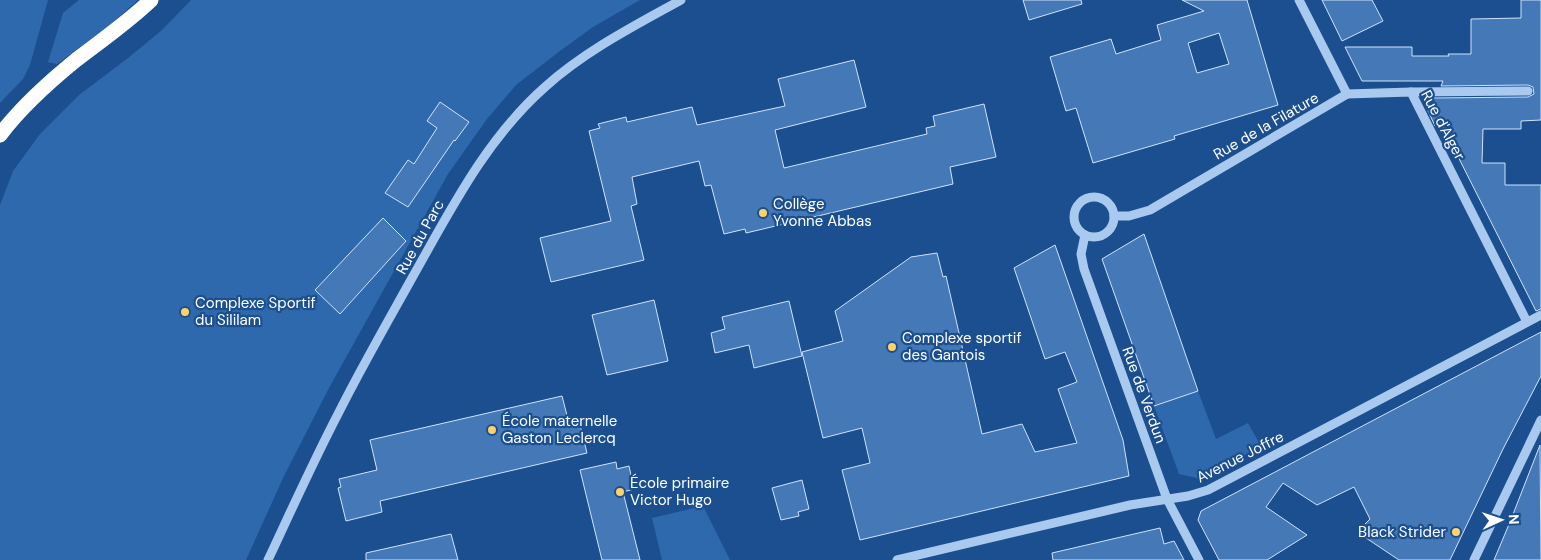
<svg xmlns="http://www.w3.org/2000/svg" width="1541" height="560" font-family="'DM Sans',sans-serif">
	<rect width="100%" height="100%" fill="#1b4f8f"/>
	<g fill="#2e69ad">
		<polygon points="0,0 48,0 30,65 23,79 0,103"/>
		<polygon points="79,0 138,0 110,25 57,64 48,62 63,13"/>
		<polygon points="191,0 640,0 593,27 560,51 516,85 487,119 448,174 329,388 284,476 246,560 0,560 0,205 13,171 40,134 79,95 128,58 162,30"/>
		<polygon points="1198,391 1216,439 1248,423 1261,446 1201,479 1179,474 1154,406"/>
		<polygon points="703,506 730,560 662,560 652,518"/>
	</g>
	<g fill="#4478b7" stroke="#cfe3fa" fill-rule="evenodd">
		<polygon points="1023,0 1081,0 1082,4 1029,20"/>
		<path d="M1182,0h65l31,105 -104,31 1,3 -82,24 -17,-55 -10,3 -16,-54 61,-18 5,15 45,-14 -4,-15 47,-14zM1219,33l10,31 -32,9 -9,-30z"/>
		<polygon points="1322,0 1372,0 1383,21 1342,41"/>
		<polygon points="1521,0 1541,0 1541,120 1521,121 1521,129 1483,129 1482,163 1505,163 1505,185 1541,185 1541,309 1536,311 1441,123 1435,126 1428,111 1434,98 1528,97 1534,94 1533,87 1528,85 1441,86 1443,81 1362,81 1345,47 1412,47 1412,56 1449,56 1448,54 1471,54 1471,19 1521,18"/>
		<polygon points="854,60 866,107 775,130 784,168 927,134 926,128 935,126 933,116 984,104 996,157 950,167 953,184 746,233 745,229 724,234 711,185 705,186 699,161 632,177 637,204 631,206 644,260 551,282 540,238 611,221 589,131 600,128 598,124 626,117 627,122 692,107 697,125 785,106 778,79"/>
		<polygon points="440,102 469,122 455,141 454,140 408,207 385,193 408,160 414,164 437,128 427,121"/>
		<polygon points="383,218 406,241 340,314 315,290"/>
		<polygon points="1144,234 1198,391 1154,406 1102,259"/>
		<polygon points="1055,245 1123,440 1129,476 860,540 842,470 870,463 862,428 823,438 802,352 843,341 835,311 911,257 937,253 943,277 946,276 982,434 1022,424 1035,452 1077,443 1058,389 1077,382 1065,352 1045,359 1014,268"/>
		<polygon points="654,300 668,361 607,375 592,315"/>
		<polygon points="789,301 802,356 754,368 749,345 715,353 711,333 725,329 722,317"/>
		<polygon points="1541,332 1541,376 1503,449 1450,560 1399,560 1357,532 1370,519 1354,487 1317,505 1283,483 1266,507 1307,535 1267,560 1219,560 1198,520 1201,511"/>
		<polygon points="562,396 570,427 580,425 587,453 380,501 382,512 346,521 338,488 341,487 339,479 377,470 370,440"/>
		<polygon points="1540,445 1541,560 1494,560 1510,522"/>
		<polygon points="616,462 617,469 629,466 634,489 623,492 640,560 602,560 580,470"/>
		<polygon points="802,480 809,509 798,512 799,516 781,520 772,488"/>
		<polygon points="1160,528 1164,544 1174,541 1184,560 1053,560 1052,553"/>
		<polygon points="451,534 458,560 366,560 366,553"/>
	</g>
	<g fill="none" stroke-linecap="round" stroke-linejoin="round">
		<g stroke="#a9c9ee" stroke-width="9">
			<polyline points="1299,0 1347,94 1411,92 1527,322"/>
			<polyline points="1411,92 1528,91"/>
			<circle cx="1094" cy="217" r="20"/>
			<polyline points="1114,216 1129,216 1150,210 1347,94"/>
			<polyline points="1085,235 1081,254 1084,269 1167,499 1199,560"/>
			<path d="M268,560c23,-49 45,-98 70,-146 23,-46 49,-91 74,-136 38,-67 74,-139 133,-191 40,-36 89,-61 136,-87"/>
			<polyline points="897,560 1130,505 1188,496 1208,490 1541,315"/>
			<polyline points="1474,560 1541,420"/>
		</g>
		<path stroke="#fff" stroke-width="15" d="M0,135c21,-28 49,-53 76,-75 26,-20 52,-38 75,-60"/>
	</g>
	<g fill="#ffd166" stroke="#1b4f8f" stroke-width="2">
		<circle cx="763" cy="213" r="5"/>
		<circle cx="185" cy="312" r="5"/>
		<circle cx="892" cy="347" r="5"/>
		<circle cx="492" cy="430" r="5"/>
		<circle cx="620" cy="492" r="5"/>
		<circle cx="1456" cy="532" r="5"/>
	</g>
	<g text-anchor="middle" stroke-width="4.5" stroke-linejoin="round" paint-order="stroke">
		<g font-size="15" fill="#fff" stroke="#1b4f8f">
			<text transform="translate(1443 125) rotate(62)" y="5">Rue d'Alger</text>
			<text transform="translate(1266 126) rotate(-30)" y="5">Rue de la Filature</text>
			<text transform="translate(420 237) rotate(-61)" y="5">Rue du Parc</text>
			<text transform="translate(1144 395) rotate(70)" y="5">Rue de Verdun</text>
			<text transform="translate(1240 457) rotate(-27)" y="5">Avenue Joffre</text>
		</g>
		<g font-size="15" fill="#fff" stroke="#1b4f8f" text-anchor="start">
			<text x="773" y="209">Collège<tspan x="773" dy="17">Yvonne Abbas</tspan></text>
			<text x="195" y="308">Complexe Sportif<tspan x="195" dy="17">du Sililam</tspan></text>
			<text x="902" y="343">Complexe sportif<tspan x="902" dy="17">des Gantois</tspan></text>
			<text x="502" y="426">École maternelle<tspan x="502" dy="17">Gaston Leclercq</tspan></text>
			<text x="630" y="488">École primaire<tspan x="630" dy="17">Victor Hugo</tspan></text>
			<text x="1446" y="537" text-anchor="end">Black Strider</text>
		</g>
	</g>
	<g transform="translate(1501 520) rotate(87)" stroke="#1b4f8f" stroke-width="4" paint-order="stroke">
	<path d="M0-4L9 19L0 12L-9 19Z" fill="#ffffff"/>
	<text y="-8" font-size="14" font-weight="bold" text-anchor="middle" fill="#ffffff">N</text>
	</g>
</svg>
